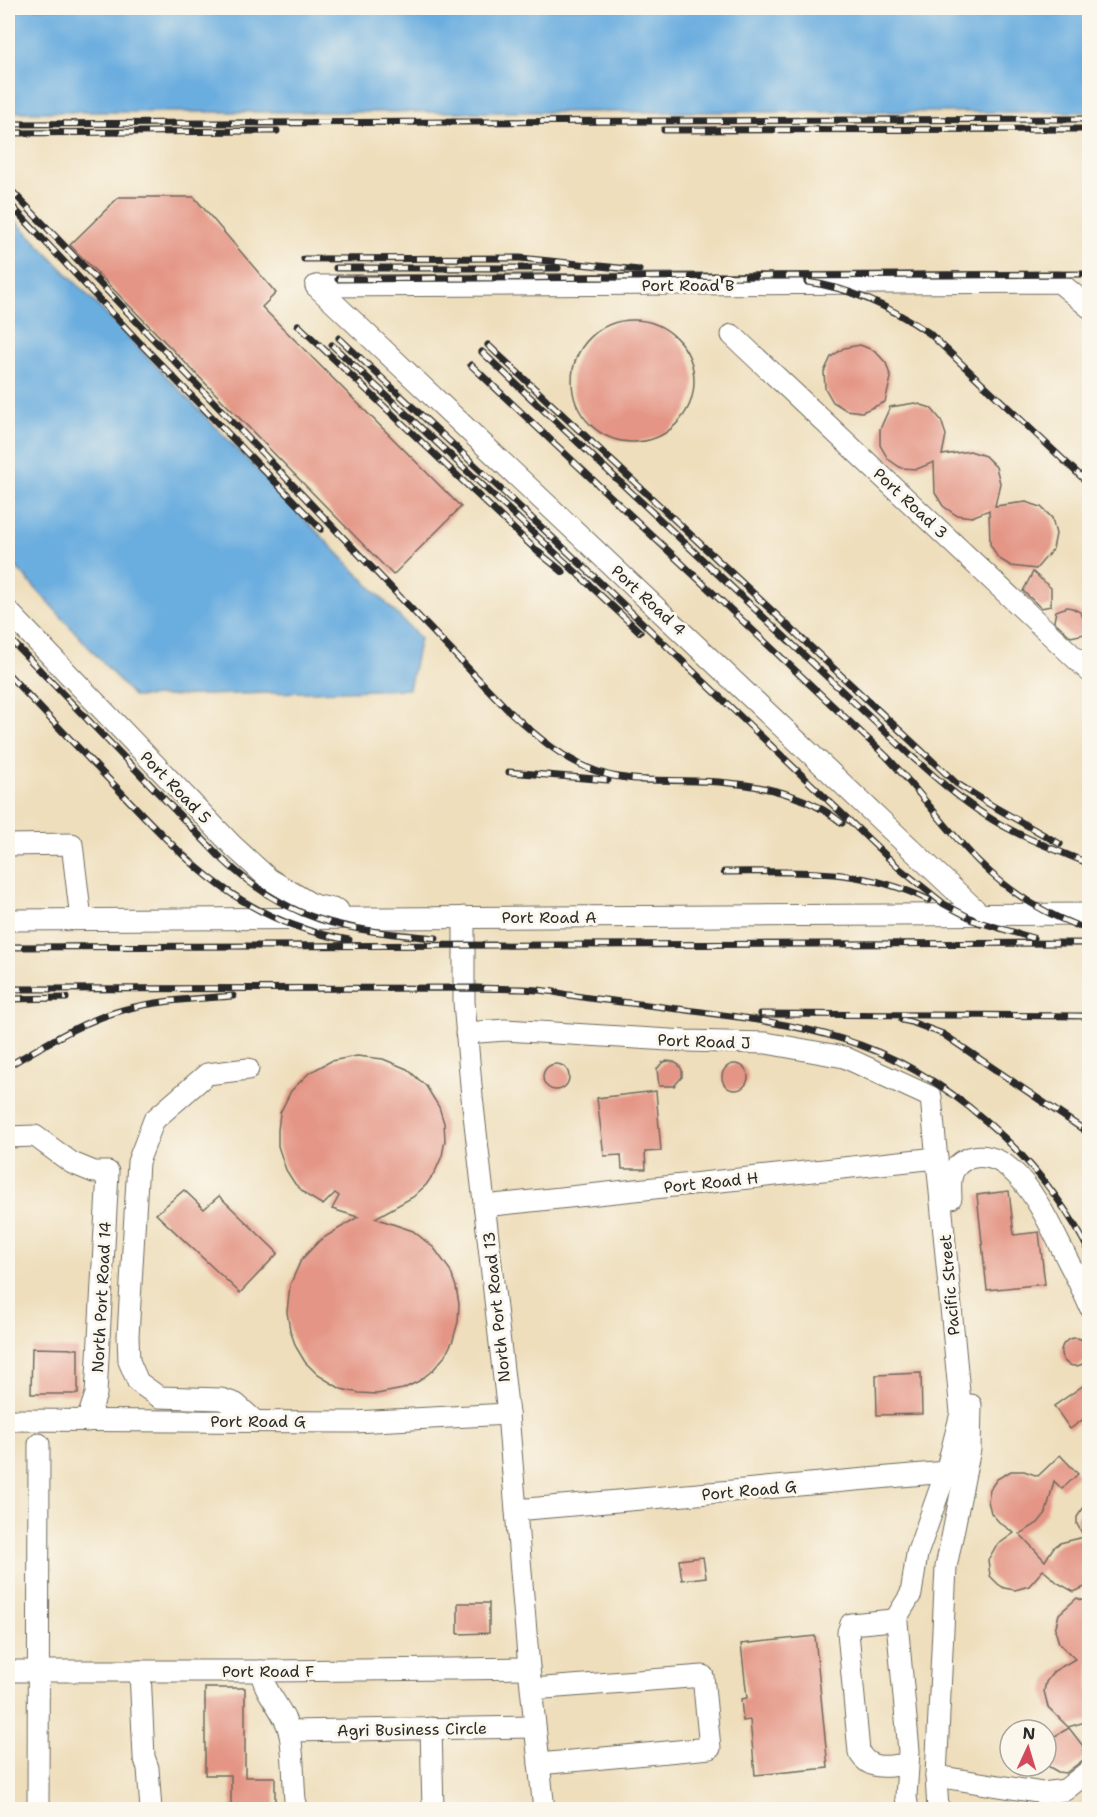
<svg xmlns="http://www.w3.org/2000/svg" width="1097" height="1817" font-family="'Shantell Sans',sans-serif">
	<rect width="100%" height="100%" fill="#fbf7ec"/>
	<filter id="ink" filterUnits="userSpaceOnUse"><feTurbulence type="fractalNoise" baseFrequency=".0167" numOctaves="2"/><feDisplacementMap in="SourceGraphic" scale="12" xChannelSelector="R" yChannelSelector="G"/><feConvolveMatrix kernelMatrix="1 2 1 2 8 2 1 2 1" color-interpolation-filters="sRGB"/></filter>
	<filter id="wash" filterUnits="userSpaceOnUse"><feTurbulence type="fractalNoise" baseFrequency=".008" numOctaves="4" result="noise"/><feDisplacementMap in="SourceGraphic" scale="24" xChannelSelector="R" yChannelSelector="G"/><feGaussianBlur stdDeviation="1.35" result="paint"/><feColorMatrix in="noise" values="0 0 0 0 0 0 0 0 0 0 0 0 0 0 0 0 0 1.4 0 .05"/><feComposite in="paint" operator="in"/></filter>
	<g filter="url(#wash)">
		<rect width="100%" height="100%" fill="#eedebc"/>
		<g fill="#6aaddf" stroke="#4a6c85" stroke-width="1.5">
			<rect x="8" y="8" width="1081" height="104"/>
			<polygon points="8,213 420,638 409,689 134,697 8,558"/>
		</g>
		<g id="blocks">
			<g fill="#e49585">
				<polygon points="119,197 194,197 276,293 262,307 461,507 393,575 70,245"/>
				<circle cx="633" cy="381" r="61"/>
				<polygon points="860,345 875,351 886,363 891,378 885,402 862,412 846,410 833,402 825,388 824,372 831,357 844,348"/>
				<polygon points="915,403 931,408 941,420 946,435 942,455 970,451 985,456 996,467 1000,483 995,506 1026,502 1041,507 1052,518 1056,534 1053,549 1036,569 1011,566 998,558 990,544 989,510 972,517 956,515 943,506 935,493 934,462 917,469 901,468 888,459 880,445 880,429 890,407"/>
				<polygon points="1033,572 1051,588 1051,606 1041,608 1023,591"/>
				<polygon points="1067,607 1072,608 1080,612 1089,626 1089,633 1071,637 1054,621 1056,611"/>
				<polygon points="357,1056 383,1059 407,1069 426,1086 439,1107 444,1123 445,1140 442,1156 435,1172 426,1185 413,1197 375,1218 413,1231 434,1248 450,1270 456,1287 459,1304 458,1322 453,1340 445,1356 433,1370 419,1381 403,1389 377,1394 359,1393 341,1389 318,1375 305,1362 296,1347 290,1330 287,1312 290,1285 301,1260 320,1240 358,1217 332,1209 339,1196 335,1193 323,1205 308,1196 295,1184 286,1170 278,1146 278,1130 280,1113 291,1091 309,1073 331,1061"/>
				<polygon points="667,1061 674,1062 679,1065 682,1070 682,1077 674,1086 659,1086 657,1069 662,1063"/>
				<circle cx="556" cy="1077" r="13"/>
				<circle cx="735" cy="1077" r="13"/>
				<polygon points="656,1091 661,1151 645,1152 646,1169 622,1169 621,1155 604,1156 597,1098"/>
				<polygon points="184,1190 204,1209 219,1196 278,1253 240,1293 156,1214"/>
				<polygon points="1009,1191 1014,1235 1039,1232 1045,1284 987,1290 977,1195"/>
				<circle cx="1075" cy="1352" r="14"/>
				<polygon points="32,1348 78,1349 78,1394 31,1394"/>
				<polygon points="921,1373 922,1414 877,1415 876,1375"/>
				<polygon points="1084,1385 1089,1393 1089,1415 1070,1429 1054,1406"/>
				<polygon points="1060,1455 1078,1474 1062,1489 1054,1481 1046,1513 1038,1523 1020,1534 1045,1561 1053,1548 1060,1543 1084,1537 1077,1524 1077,1517 1089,1500 1089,1585 1074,1592 1058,1583 1043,1570 1029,1586 1015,1590 1004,1588 998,1584 990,1576 988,1560 996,1546 1014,1533 999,1522 991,1513 988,1501 990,1489 997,1479 1011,1471 1024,1471 1038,1476"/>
				<polygon points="703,1557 706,1577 682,1580 679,1560"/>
				<polygon points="1077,1598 1089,1603 1089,1721 1068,1727 1048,1707 1044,1691 1046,1682 1054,1671 1075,1659 1059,1643 1055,1630 1059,1614"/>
				<polygon points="458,1603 489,1603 489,1633 458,1634"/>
				<polygon points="815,1636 828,1768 755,1775 750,1720 743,1721 741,1699 747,1698 741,1644"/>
				<polygon points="205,1688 245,1688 245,1777 275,1777 275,1809 231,1809 231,1775 205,1775"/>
				<polygon points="1069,1728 1083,1746 1084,1757 1083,1760 1066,1773 1058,1772 1046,1765 1046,1741"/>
			</g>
		</g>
	</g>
	<g filter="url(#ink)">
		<use href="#blocks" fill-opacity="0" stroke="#6f6a5e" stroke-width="1.5"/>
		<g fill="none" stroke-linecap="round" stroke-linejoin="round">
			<defs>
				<g id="minor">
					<polyline points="316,286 980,914"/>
					<polyline points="316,286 1059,282 1090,308"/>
					<polyline points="732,335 1090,672"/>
					<polyline points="8,611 232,845 269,879 313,905 338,910"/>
					<polyline points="8,845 72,844 81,919"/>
					<polyline points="464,917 464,1002 472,1097 508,1414 529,1668 544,1810"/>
					<polyline points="8,920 1090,914"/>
					<polyline points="466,1033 505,1030 686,1041 766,1043 844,1057 931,1097 961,1413 946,1472 917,1554 911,1594 895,1620"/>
					<polyline points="248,1069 207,1074 154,1120 138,1162 128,1336 129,1361 138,1382 159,1397 221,1399 236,1404 255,1421"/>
					<polyline points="8,1137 35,1136 72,1163 94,1172 108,1172 96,1394 87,1421"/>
					<path d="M951,1198c-1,-17 -2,-31 16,-39 14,-6 31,-1 42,9 25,20 43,61 57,89 8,16 17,33 24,50"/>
					<polyline points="484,1206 937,1158"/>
					<polyline points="8,1420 354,1422 508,1414"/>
					<polyline points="516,1510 946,1472"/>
					<polyline points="8,1671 270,1671 529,1668"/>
					<polyline points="140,1671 144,1757 148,1768 151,1810"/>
					<path d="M261,1671c3,22 22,37 28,59 5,21 4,49 6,70l3,10"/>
					<polyline points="532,1689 703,1676 710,1748 539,1764"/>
					<polyline points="431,1728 433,1810"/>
					<polyline points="289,1731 535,1727"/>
					<polyline points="936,1776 1043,1793 1065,1790 1090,1770"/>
					<polyline points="38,1810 39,1444"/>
					<path d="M908,1810l-2,-13 3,-46 -12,-129 -4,-2 -42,4 -3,8 11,120c11,20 30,14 49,12"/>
					<polyline points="938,1810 936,1776 946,1567 970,1449 971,1405"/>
				</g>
			</defs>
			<use href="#minor" stroke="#6f6a5e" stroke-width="23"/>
			<use href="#minor" stroke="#fff" stroke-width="21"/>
			<defs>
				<g id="rail">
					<polyline points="8,124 1090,119"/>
					<polyline points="664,130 1090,129"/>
					<polyline points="8,133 277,131"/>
					<path d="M8,187l499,522c29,27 59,54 98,65 13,4 28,5 42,6"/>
					<polyline points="8,202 139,342 321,529"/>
					<polyline points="304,259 520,258 639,270"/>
					<polyline points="336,268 558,268"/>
					<polyline points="338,279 1090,274"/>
					<path d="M807,282c45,6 85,26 122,51l161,152"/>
					<polyline points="298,325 537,551 563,572"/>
					<polyline points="339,338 585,568 900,869 944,904 980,923"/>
					<polyline points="332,345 640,632"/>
					<polyline points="488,345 956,783 991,805 1060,844"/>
					<path d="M482,352l428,403c24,21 48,43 75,60 32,21 69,34 105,49"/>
					<path d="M471,365l415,391c33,34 60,74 94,107 30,30 69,54 110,67"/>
					<path d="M8,637l211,219c70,67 125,74 217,82"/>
					<path d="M8,674c36,38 73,77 110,115 71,75 125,133 231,151"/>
					<polyline points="509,772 608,780"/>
					<path d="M641,780c67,1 146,-2 201,43"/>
					<path d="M724,872c75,0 135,-5 205,28"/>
					<polyline points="972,920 1033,938"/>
					<polyline points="8,947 1090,943"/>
					<path d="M8,989l470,-1c23,1 46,0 68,3 8,0 15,3 23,4 31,5 63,8 94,12 60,8 121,14 179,32 102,30 201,119 248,214"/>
					<polyline points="8,999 66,998"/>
					<polyline points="761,1014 1090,1016"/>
					<polyline points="902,1020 911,1022 943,1034 1090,1134"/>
					<path d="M8,1066c37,-21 74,-45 115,-56 35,-10 74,-11 110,-14"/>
				</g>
			</defs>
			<use href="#rail" stroke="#2b2b2b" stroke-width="7"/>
			<use href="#rail" stroke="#fbf7ec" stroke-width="4.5" stroke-dasharray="14" stroke-linecap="butt"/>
		</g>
	</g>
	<g text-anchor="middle" stroke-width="6" stroke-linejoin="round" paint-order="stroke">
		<g font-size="16" fill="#2b2b2b" stroke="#fbf7ec">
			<text x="688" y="291">Port Road B</text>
			<text transform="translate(911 503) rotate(43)" y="6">Port Road 3</text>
			<text transform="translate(649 600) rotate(43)" y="6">Port Road 4</text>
			<text transform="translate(176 787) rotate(46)" y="6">Port Road 5</text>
			<text x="549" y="923">Port Road A</text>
			<text transform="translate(704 1041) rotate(2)" y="6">Port Road J</text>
			<text transform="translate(711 1182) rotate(-6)" y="6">Port Road H</text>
			<text transform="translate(949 1285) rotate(-95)" y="6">Pacific Street</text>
			<text transform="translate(101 1297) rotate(-87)" y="6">North Port Road 14</text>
			<text transform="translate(496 1307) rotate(-96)" y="6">North Port Road 13</text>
			<text x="258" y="1427">Port Road G</text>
			<text transform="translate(749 1490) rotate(-5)" y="6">Port Road G</text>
			<text x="268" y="1677">Port Road F</text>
			<text transform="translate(412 1729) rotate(-1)" y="6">Agri Business Circle</text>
		</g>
	</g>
	<rect width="1097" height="1817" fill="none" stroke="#fbf7ec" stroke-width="30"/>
	<g transform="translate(1028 1748) rotate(4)"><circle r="28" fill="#fbf7ec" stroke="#a8a59f" stroke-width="1.5"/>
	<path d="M0-4.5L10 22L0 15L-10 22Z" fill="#d1495b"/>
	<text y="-9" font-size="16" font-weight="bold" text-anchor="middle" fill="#2b2b2b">N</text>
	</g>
</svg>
